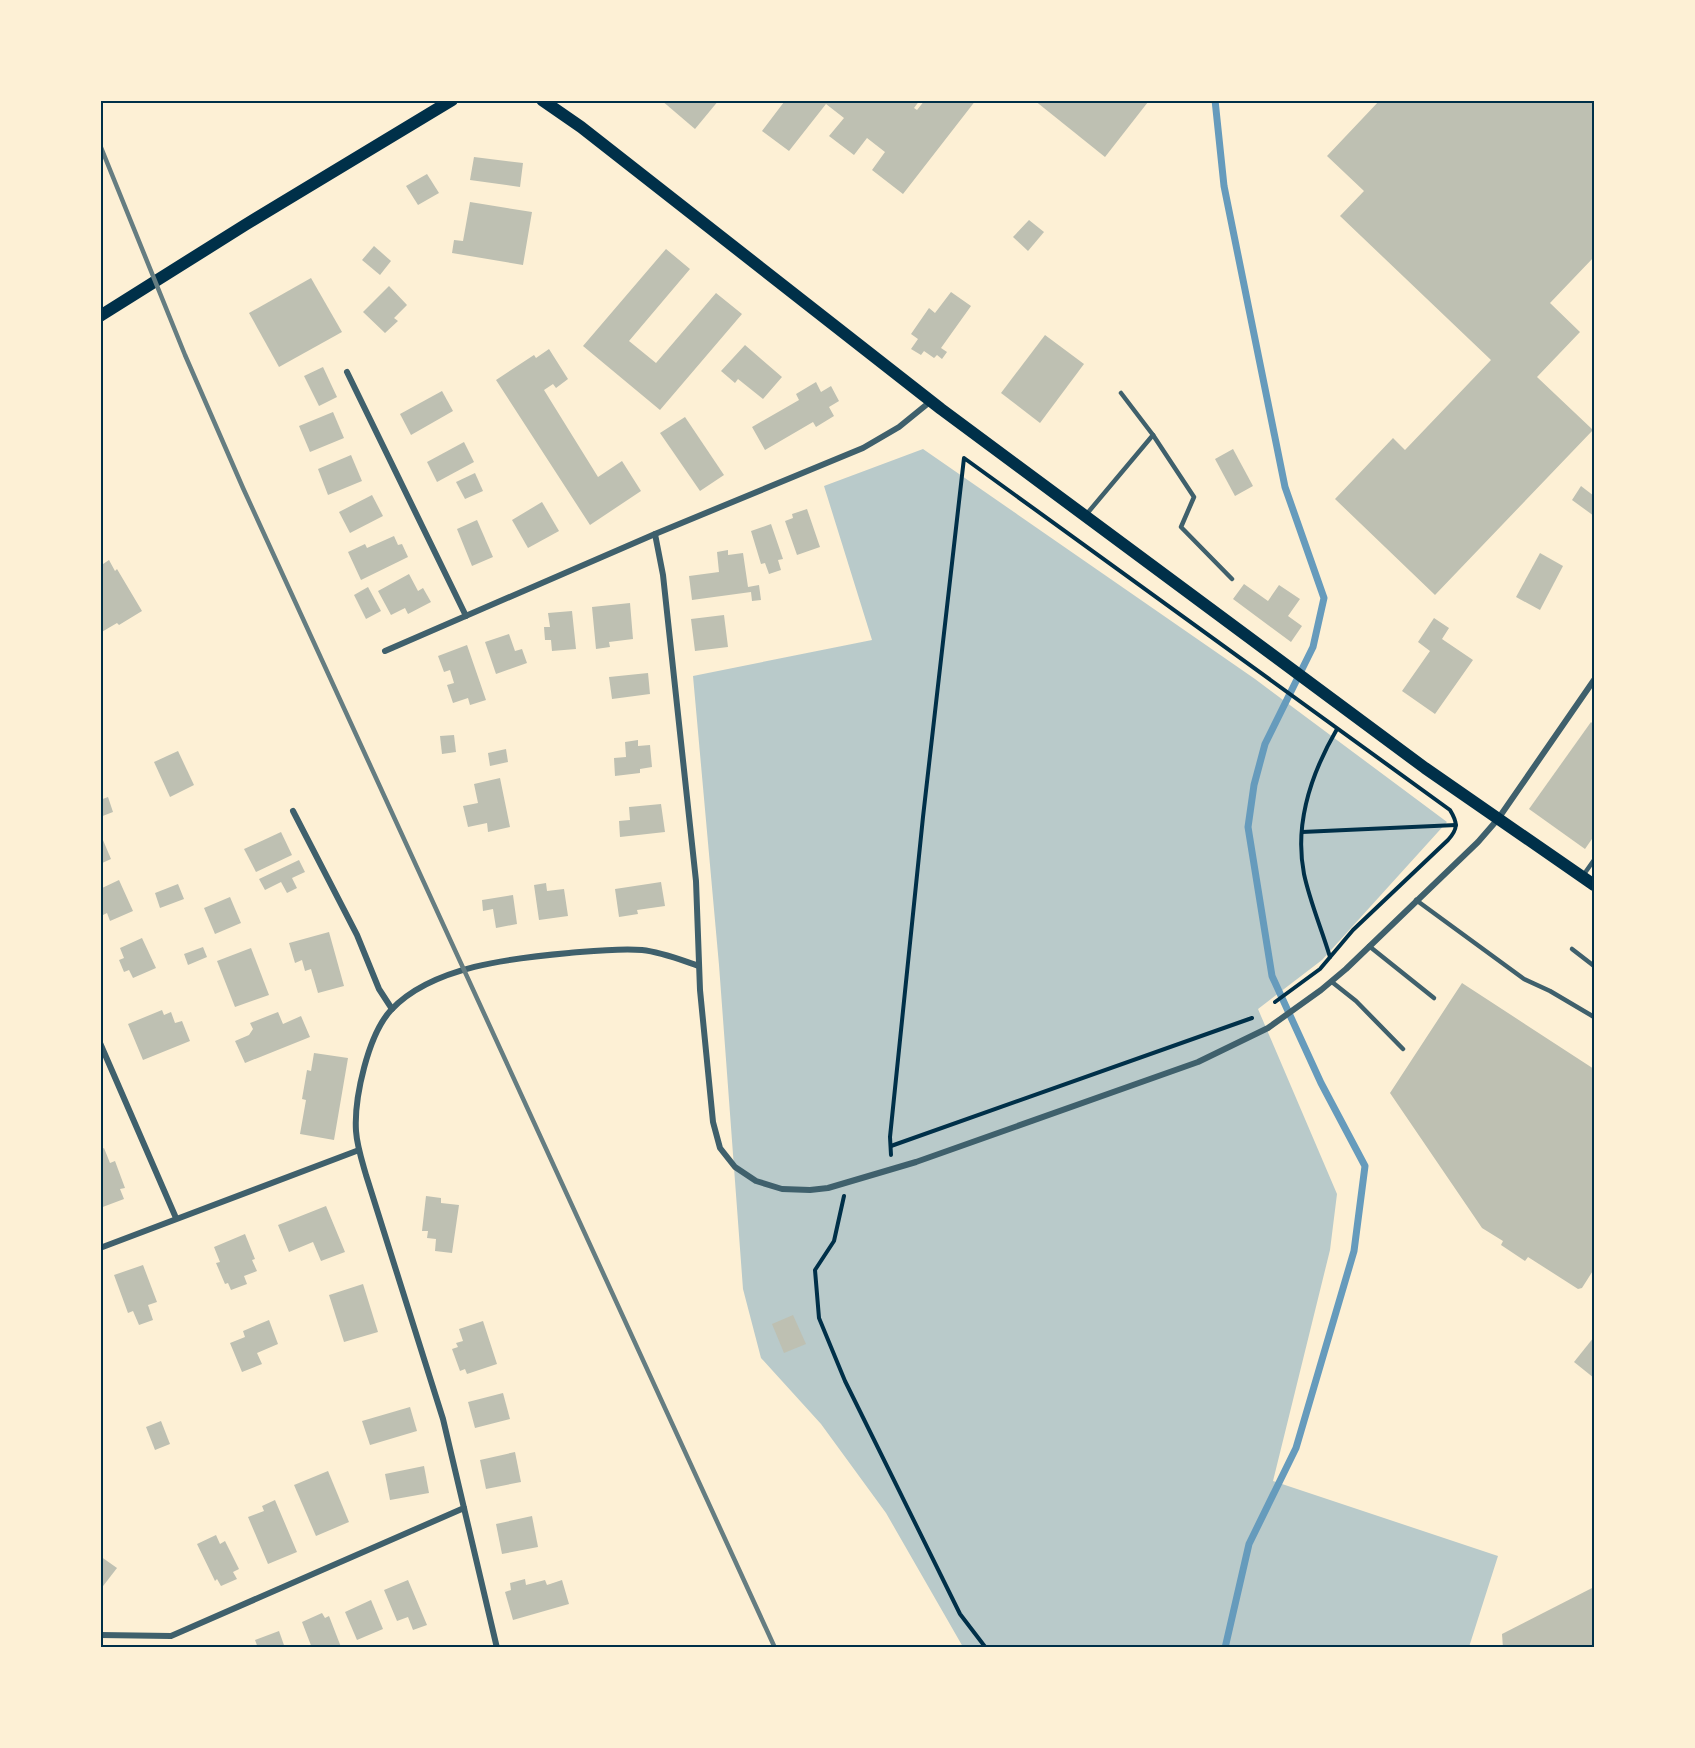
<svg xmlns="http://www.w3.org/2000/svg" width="1695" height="1748" font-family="Ubuntu,sans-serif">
	<rect width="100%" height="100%" fill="#fdf0d5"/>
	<polygon fill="#b9caca" points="923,449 1255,679 1447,822 1322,960 1258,1009 1337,1194 1330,1250 1273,1481 1498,1556 1469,1647 963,1647 886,1513 821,1424 761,1358 743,1289 719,965 693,676 872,640 824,486"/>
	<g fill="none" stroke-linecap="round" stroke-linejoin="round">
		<polyline stroke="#669bbc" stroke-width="7" points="1215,100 1224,186 1285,487 1324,598 1313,647 1265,744 1254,785 1248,827 1272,976 1321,1083 1365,1166 1354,1251 1296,1448 1249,1544 1225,1648"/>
	</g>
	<g fill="#bec0b2">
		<polygon points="661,100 719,100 695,129"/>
		<polygon points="782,100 920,100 914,108 917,110 925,100 976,100 903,194 872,170 885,152 867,138 854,155 829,136 844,118 826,104 789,151 762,131 784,102"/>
		<polygon points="1034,100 1146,100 1148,102 1105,157"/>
		<polygon points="1380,100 1594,100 1594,257 1550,303 1580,332 1537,377 1593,430 1435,595 1335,499 1393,438 1405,450 1491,360 1340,216 1364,191 1327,156"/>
		<polygon points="474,157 523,163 520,187 470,180"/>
		<polygon points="427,174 439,193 418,205 406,186"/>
		<polygon points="470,202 532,212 523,265 452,253 454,240 463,241"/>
		<polygon points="1029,220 1044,232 1028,251 1013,237"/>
		<polygon points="374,246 391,261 380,275 362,260"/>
		<polygon points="666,249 690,269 629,341 656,363 716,293 742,314 660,410 583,346"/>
		<polygon points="311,278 342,332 279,367 249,313"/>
		<polygon points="389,286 407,305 394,318 398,321 385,333 363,312"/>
		<polygon points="951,292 971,306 941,348 947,352 942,359 937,355 934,358 924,351 921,355 911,349 918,339 911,334 929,308 935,313"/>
		<polygon points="1045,335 1084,364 1040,423 1001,393"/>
		<polygon points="745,345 782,377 763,399 738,379 735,383 721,371"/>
		<polygon points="549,349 568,379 556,388 553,384 544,390 598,477 622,461 641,491 590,525 496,380 534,355 536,358"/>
		<polygon points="323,367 337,397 319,406 304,376"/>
		<polygon points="816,382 821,392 831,386 839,401 829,407 834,416 816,427 813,422 765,450 752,427 799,400 796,394"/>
		<polygon points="442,391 453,411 411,435 400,414"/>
		<polygon points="333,412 344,438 310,452 299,426"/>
		<polygon points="685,417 724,475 700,491 660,433"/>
		<polygon points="464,442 474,462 437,482 427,462"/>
		<polygon points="1233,449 1253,486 1235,496 1215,459"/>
		<polygon points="351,455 362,481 328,495 318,469"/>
		<polygon points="475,473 483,491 465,499 456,482"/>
		<polygon points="1581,486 1594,496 1594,516 1572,500"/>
		<polygon points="372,495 383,516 350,533 339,512"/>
		<polygon points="542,502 559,531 528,548 512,520"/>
		<polygon points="807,509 820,547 797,555 785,521 793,518 792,514"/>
		<polygon points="477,520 493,557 472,566 457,529"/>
		<polygon points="771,524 783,559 778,560 781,570 769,574 765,563 761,564 751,531"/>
		<polygon points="394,536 398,545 402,544 408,557 361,580 348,552 365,544 367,548"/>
		<polygon points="728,550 728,555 743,553 748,587 759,585 761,600 752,601 751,592 692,600 689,576 719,572 717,552"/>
		<polygon points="1540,553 1563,566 1540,610 1516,597"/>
		<polygon points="109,560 115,571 117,569 142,611 119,625 117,623 100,633 100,566"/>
		<polygon points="409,574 418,591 423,588 431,602 408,614 405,608 391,615 378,591"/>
		<polygon points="1244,584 1268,601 1279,585 1300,599 1288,616 1302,626 1291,642 1233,599"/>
		<polygon points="368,587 381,611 366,619 354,595"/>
		<polygon points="630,603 633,639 609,642 610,647 596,649 592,607"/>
		<polygon points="572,611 576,649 552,651 551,640 545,640 544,627 550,627 548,613"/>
		<polygon points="724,615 728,647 695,651 691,619"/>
		<polygon points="1434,618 1449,628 1442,639 1473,660 1435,714 1402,691 1430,651 1418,642"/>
		<polygon points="509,634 515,651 522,649 527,663 496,674 485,642"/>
		<polygon points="467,645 486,700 470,705 468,698 453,703 447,685 454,683 450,670 444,672 438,656"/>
		<polygon points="648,673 650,694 612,699 609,677"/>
		<polygon points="1591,722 1594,725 1594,836 1585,849 1529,809"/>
		<polygon points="454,735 456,752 442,754 440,736"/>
		<polygon points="638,740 638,746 650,745 652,767 640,769 640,773 615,776 614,758 626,757 625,742"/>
		<polygon points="506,749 508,762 490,766 488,753"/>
		<polygon points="178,751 194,785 170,797 154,762"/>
		<polygon points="500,778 510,827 488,832 487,823 468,827 463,806 478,803 474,784"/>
		<polygon points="108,797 113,812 100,817 100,800"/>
		<polygon points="661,804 665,832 620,837 619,821 630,820 629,807"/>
		<polygon points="281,832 292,855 256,872 244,849"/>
		<polygon points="100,833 111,859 100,864"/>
		<polygon points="299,860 305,872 292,878 297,888 287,893 281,882 265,890 259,879"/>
		<polygon points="119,880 133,911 110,921 107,913 101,916 100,914 100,889"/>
		<polygon points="661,882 665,906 637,910 638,914 619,917 615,889"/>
		<polygon points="546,883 547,891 564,889 568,916 539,920 534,885"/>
		<polygon points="178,884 184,899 160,908 155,893"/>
		<polygon points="513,895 517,924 496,928 493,909 483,911 482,900"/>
		<polygon points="230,897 241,923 215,934 204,908"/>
		<polygon points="329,932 344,986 318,993 311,969 305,971 302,960 295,963 289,943"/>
		<polygon points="142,938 156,968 133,978 129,970 124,972 119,960 124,958 120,948"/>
		<polygon points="203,947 207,957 188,965 184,954"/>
		<polygon points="251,948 269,995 235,1007 217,961"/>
		<polygon points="1462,983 1594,1069 1594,1269 1582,1288 1578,1289 1528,1257 1525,1261 1501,1245 1503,1241 1482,1228 1390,1093"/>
		<polygon points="162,1010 164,1015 171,1012 175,1023 182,1021 190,1041 143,1060 128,1024"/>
		<polygon points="278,1012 283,1024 301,1016 310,1037 245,1063 235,1041 249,1035 253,1029 250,1023"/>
		<polygon points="314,1053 348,1058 334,1140 300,1134 306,1100 302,1099 307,1070 311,1071"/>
		<polygon points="104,1148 110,1163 115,1161 125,1188 120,1189 124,1199 100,1208 100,1150"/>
		<polygon points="426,1196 441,1198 441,1203 459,1205 452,1253 435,1251 436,1239 427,1238 428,1231 422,1231"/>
		<polygon points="326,1206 345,1252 321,1261 313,1242 289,1252 278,1225"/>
		<polygon points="245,1234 255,1259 252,1260 257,1271 244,1276 247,1284 231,1290 228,1283 225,1284 216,1263 220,1262 214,1247"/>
		<polygon points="143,1265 157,1302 148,1305 153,1320 139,1325 133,1311 128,1313 114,1275"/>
		<polygon points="363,1284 378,1332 344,1342 329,1295"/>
		<polygon points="793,1315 806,1344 784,1353 772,1324"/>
		<polygon points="269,1320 278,1344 257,1353 262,1364 242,1372 230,1343 245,1337 243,1331"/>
		<polygon points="483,1321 497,1364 467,1374 465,1369 460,1371 452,1349 458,1347 456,1343 463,1341 459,1329"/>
		<polygon points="1594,1337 1594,1378 1574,1362"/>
		<polygon points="503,1393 510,1419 475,1428 468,1402"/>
		<polygon points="410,1407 417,1431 370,1445 362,1421"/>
		<polygon points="161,1421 170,1444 155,1450 146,1427"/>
		<polygon points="515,1452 521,1482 486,1489 480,1460"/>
		<polygon points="424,1466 429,1493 390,1500 385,1474"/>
		<polygon points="328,1471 349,1522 316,1536 294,1485"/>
		<polygon points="275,1500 297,1552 268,1564 248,1517 264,1511 262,1506"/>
		<polygon points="532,1516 538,1547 502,1554 496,1524"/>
		<polygon points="216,1535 220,1544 225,1541 239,1569 233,1572 237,1579 221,1586 217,1579 215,1581 197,1544"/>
		<polygon points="100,1556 117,1568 100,1590"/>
		<polygon points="525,1579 526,1585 545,1580 547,1585 562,1580 569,1604 513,1620 505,1592 511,1590 510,1583"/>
		<polygon points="408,1580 427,1625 413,1630 408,1617 397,1621 384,1590"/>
		<polygon points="1594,1587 1594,1648 1503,1648 1502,1634"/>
		<polygon points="371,1600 383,1629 357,1640 345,1612"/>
		<polygon points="322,1613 325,1618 329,1616 341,1647 312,1648 302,1622"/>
		<polygon points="279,1631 285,1648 258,1648 255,1640"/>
	</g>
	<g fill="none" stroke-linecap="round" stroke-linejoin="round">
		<g stroke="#003049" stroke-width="4">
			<polyline points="1302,832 1456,825"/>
			<path d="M1330,957c-8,-27 -20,-55 -26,-83 -10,-51 8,-102 33,-145"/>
			<polyline points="891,1146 1252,1018"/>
			<path d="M891,1155l-1,-18 33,-320 41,-359 486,352c8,13 8,19 -2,30l-95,90 -33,39 -45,33"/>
			<polyline points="844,1196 834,1241 815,1270 819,1318 845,1381 960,1614 986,1648"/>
		</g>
		<g stroke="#3f606c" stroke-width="4.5">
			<polyline points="1121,393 1153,435 1194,497 1181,527 1232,579"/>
			<polyline points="1085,516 1153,435"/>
			<polyline points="1582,877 1594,860"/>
			<polyline points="1416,900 1524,979 1550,991 1594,1017"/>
			<polyline points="1369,946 1434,998"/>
			<polyline points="1572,949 1594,966"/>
			<polyline points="1332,982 1356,1001 1403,1049"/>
		</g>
		<g stroke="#3f606c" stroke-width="6">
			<polyline points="347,372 466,616"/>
			<polyline points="655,534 663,575 696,881 700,990 713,1122 720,1148 735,1167 756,1181 782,1189 810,1190 828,1188 916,1162 1198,1062 1268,1028 1321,990 1346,969 1478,842 1498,819 1594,680"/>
			<polyline points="385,651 655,534 863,448 899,427 931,401"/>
			<polyline points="293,811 357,935 379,989 392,1009"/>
			<polyline points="100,1043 176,1218"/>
			<polyline points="100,1248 359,1150"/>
			<polyline points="100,1635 171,1636 464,1508"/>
			<path d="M497,1648l-54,-229 -77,-244c-4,-14 -9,-29 -10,-44 -2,-33 12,-96 35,-121 41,-44 122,-52 178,-57 24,-2 50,-5 73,-3 20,2 39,10 57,16"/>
		</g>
		<g stroke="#003049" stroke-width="12">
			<polyline points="542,100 581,127 941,409 1425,768 1594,885"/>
			<polyline points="100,316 245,225 452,100"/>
		</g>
		<polyline stroke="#657d81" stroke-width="4.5" points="100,145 185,355 243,488 775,1648"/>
	</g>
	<rect width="1695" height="1748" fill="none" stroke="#fdf0d5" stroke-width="204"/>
	<rect x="102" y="102" width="1491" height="1544" fill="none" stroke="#003049" stroke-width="2"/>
</svg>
